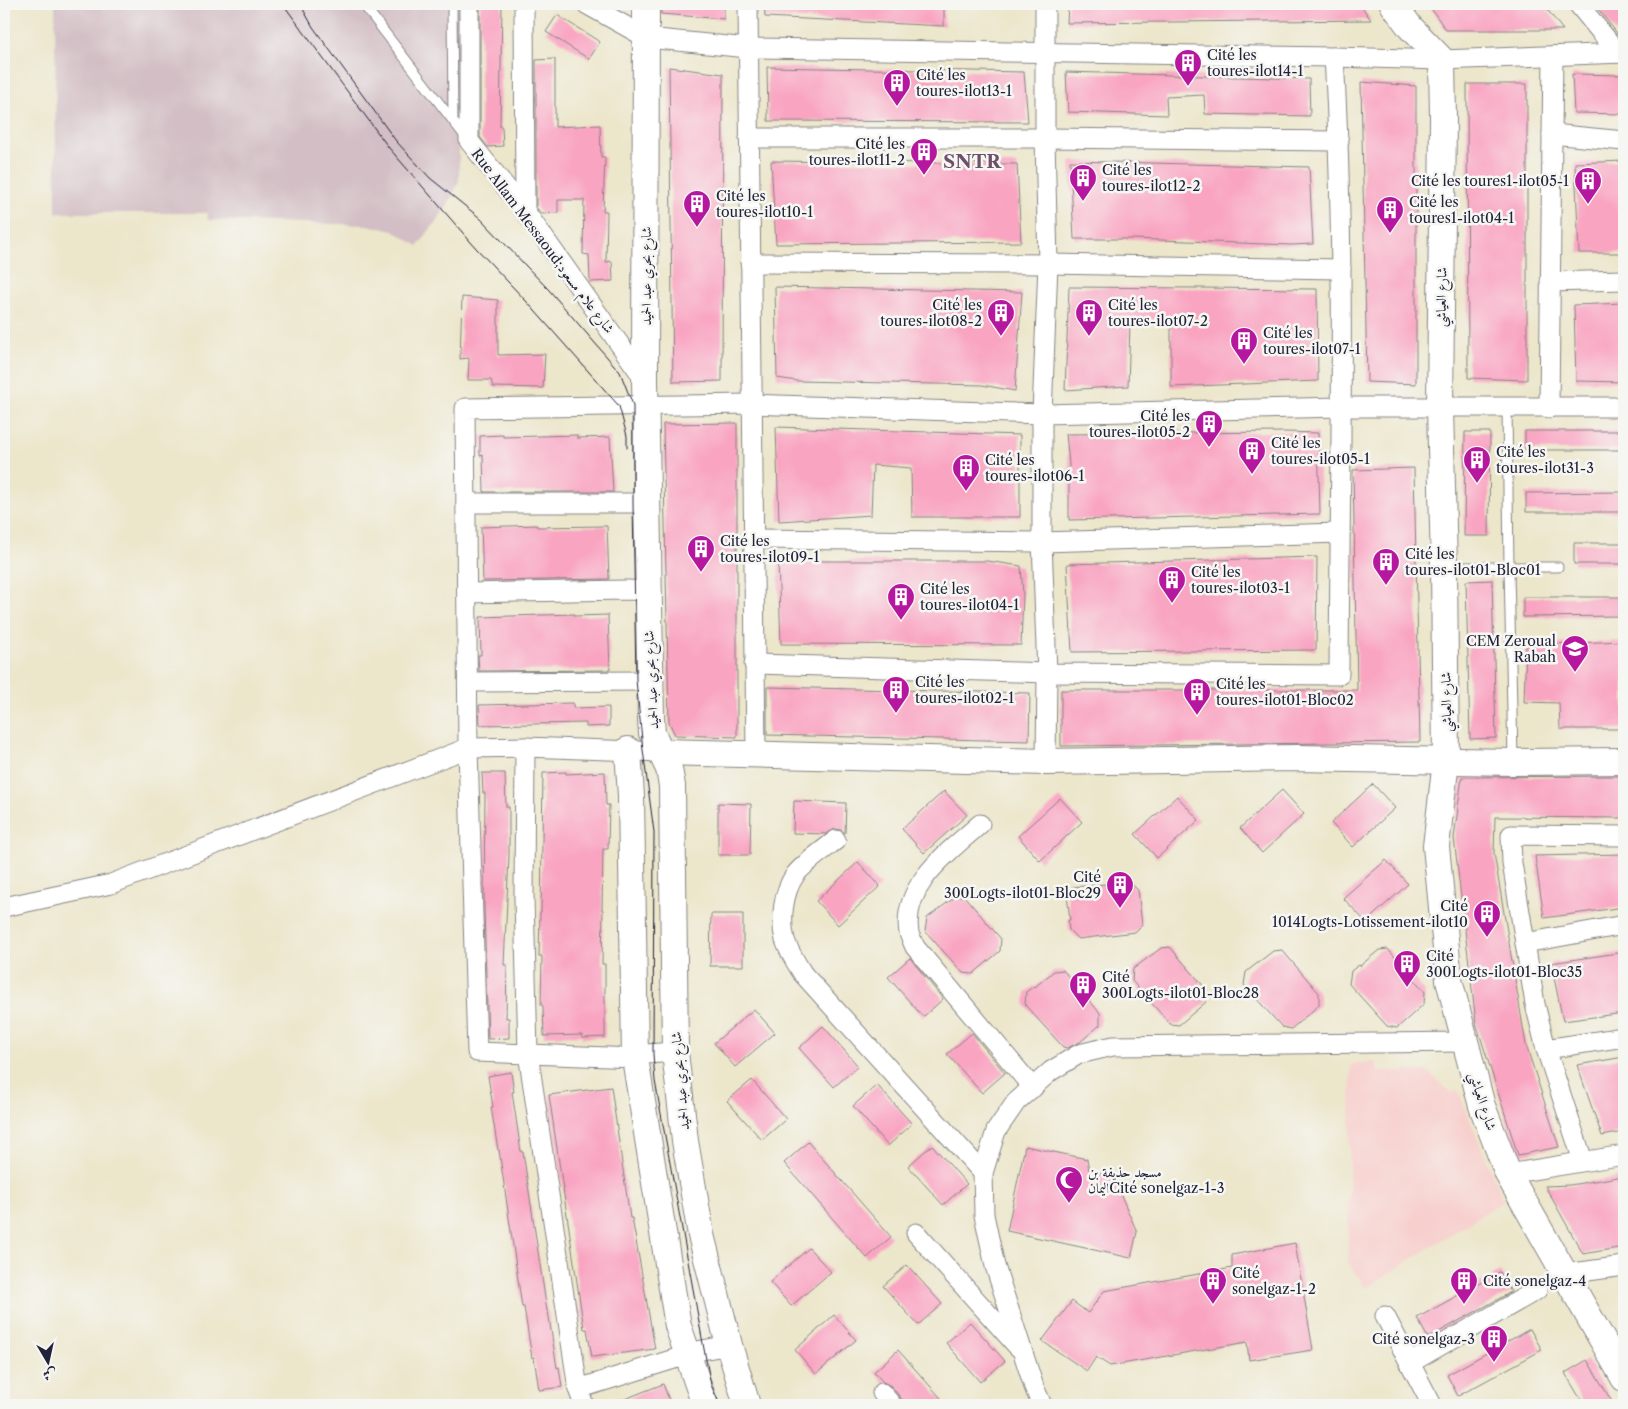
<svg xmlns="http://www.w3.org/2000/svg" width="1628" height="1409" font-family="'Libre Caslon Text',Amiri,serif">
	<rect width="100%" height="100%" fill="#f6f6f2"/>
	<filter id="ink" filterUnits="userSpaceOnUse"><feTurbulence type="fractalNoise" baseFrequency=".02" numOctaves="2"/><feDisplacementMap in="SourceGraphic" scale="10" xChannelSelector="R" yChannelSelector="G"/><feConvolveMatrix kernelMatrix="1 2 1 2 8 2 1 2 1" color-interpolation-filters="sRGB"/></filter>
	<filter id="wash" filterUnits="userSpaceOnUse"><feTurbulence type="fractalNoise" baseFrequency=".0096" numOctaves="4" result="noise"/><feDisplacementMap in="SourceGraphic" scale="20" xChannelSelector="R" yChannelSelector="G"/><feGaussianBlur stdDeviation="1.12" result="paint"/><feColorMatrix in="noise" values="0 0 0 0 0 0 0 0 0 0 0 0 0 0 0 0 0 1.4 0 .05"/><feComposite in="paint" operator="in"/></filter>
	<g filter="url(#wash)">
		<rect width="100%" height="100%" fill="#ece6cb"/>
		<polygon fill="#f7d0ce" points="1377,1062 1377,1072 1427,1071 1451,1093 1458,1090 1503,1201 1366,1288 1348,1262 1351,1064"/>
		<polygon fill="#d2bec4" points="55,4 459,4 459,181 448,205 418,246 394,231 367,225 208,220 207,213 56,213"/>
		<g id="blocks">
			<g fill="#f9a5c2">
				<polygon points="480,4 502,4 500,127 502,127 503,146 488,147 480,137"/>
				<polygon points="661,4 724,4 724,19 661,14"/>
				<polygon points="764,4 944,4 944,26 765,17"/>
				<polygon points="1068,4 1360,4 1371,20 1067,23"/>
				<polygon points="1428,4 1543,4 1563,30 1446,30"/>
				<polygon points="1594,4 1624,4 1624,42"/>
				<polygon points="557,15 600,42 589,59 546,32"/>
				<polygon points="555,59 555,127 600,125 601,157 605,157 603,211 607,211 606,262 612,261 613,281 590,282 589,255 583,254 584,200 558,200 558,213 541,214 536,207 536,60"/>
				<polygon points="669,67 723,74 722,381 673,382"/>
				<polygon points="767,67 1024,72 1028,122 768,121"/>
				<polygon points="1066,72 1309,79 1310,116 1205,114 1204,95 1166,97 1167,115 1068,112"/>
				<polygon points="1572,74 1624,75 1624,114 1574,113"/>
				<polygon points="1361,82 1416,86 1416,384 1367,382"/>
				<polygon points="1467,84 1527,84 1527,380 1468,378"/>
				<polygon points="771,161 1017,164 1021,242 776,244"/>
				<polygon points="1070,161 1309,167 1313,244 1291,245 1133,239 1074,239"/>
				<polygon points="1624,161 1624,253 1579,253 1575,163"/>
				<polygon points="775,287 1022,292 1015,391 982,385 797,381 777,378"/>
				<polygon points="1069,287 1317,289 1318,381 1171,387 1171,324 1130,324 1128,386 1065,390"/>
				<polygon points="462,297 498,300 498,355 545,354 543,388 493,387 491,380 468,380 469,358 460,359"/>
				<polygon points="1624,303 1624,382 1576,381 1574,305"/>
				<polygon points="737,423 737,737 675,735 669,722 663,424"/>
				<polygon points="776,427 1020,435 1020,517 912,517 911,468 873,465 871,515 779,521"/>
				<rect x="1525" y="431" width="99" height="19"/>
				<polygon points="1285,432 1318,433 1320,514 1069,520 1069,464 1066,434"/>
				<polygon points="1465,432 1490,432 1489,536 1464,536"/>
				<polygon points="503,435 503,437 577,435 577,438 610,437 613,492 484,492 483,455 480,456 480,436"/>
				<polygon points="1414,468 1420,742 1061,746 1061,690 1357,690 1353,470"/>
				<polygon points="1624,492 1624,512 1526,512 1526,493"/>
				<polygon points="537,525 537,527 607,526 609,579 483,581 481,527"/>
				<rect x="1574" y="543" width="50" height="21"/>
				<polygon points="1317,557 1316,650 1072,652 1067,564"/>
				<polygon points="778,561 987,561 1021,566 1023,595 1021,645 781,644"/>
				<polygon points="1492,580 1496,738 1470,739 1466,581"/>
				<polygon points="1523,597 1624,597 1624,616 1523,617"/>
				<polygon points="575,614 575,616 608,615 610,670 479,671 478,655 481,655 480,617"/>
				<polygon points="1624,641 1624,729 1560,729 1559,703 1524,702 1526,645"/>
				<polygon points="767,687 1030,693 1029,741 767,735"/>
				<polygon points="573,703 573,708 609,707 609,726 586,727 586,723 480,725 479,705"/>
				<polygon points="566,772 566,774 605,772 606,805 609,805 608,849 603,849 602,910 603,910 602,964 605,964 605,1037 582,1038 582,1035 544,1036 543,1006 541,1005 542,956 539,956 540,912 541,912 543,773"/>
				<polygon points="482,773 505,773 506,807 509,807 509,856 504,965 507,965 506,1018 509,1018 509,1038 488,1039 484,909 485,793 483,793"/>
				<polygon points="1624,776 1624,818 1495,817 1494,853 1526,1045 1559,1147 1518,1155 1476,1023 1454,838 1462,777"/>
				<polygon points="1373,784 1395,808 1353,847 1331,823"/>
				<polygon points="1282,790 1304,814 1262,853 1240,828"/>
				<polygon points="944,791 967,815 924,853 902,829"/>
				<polygon points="1177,796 1199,820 1157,858 1135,834"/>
				<polygon points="1060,798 1082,822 1040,861 1018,836"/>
				<polygon points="794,801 846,803 845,833 841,830 835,829 826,834 793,833"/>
				<polygon points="718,803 751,804 750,855 718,855"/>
				<polygon points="1624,854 1624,907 1544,918 1535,856"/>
				<polygon points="1386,860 1408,884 1366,922 1343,898"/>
				<polygon points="858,862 880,886 838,925 816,901"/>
				<polygon points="1129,882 1138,890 1142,925 1135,932 1078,939 1069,930 1068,920 1070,920 1067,895 1072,887"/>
				<polygon points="964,896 1001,939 1000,951 973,974 963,973 925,931 927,918 955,897"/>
				<polygon points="711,914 743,914 743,966 710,966"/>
				<polygon points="1170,947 1207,990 1206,1002 1179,1025 1170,1024 1132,981 1133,969 1161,948"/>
				<polygon points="1388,949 1425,992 1424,1004 1397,1028 1387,1026 1349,984 1351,971 1359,965 1360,966 1379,950"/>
				<polygon points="1282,950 1319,993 1319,1005 1291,1029 1282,1027 1244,985 1246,972 1273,951"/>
				<polygon points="1624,952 1624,1013 1563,1021 1551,963"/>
				<polygon points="910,958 943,999 923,1017 888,977"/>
				<polygon points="1063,970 1100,1013 1100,1025 1080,1042 1067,1048 1063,1047 1025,1005 1026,992 1034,986 1035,987 1054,971"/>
				<polygon points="754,1009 775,1033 735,1067 714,1043"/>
				<polygon points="823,1026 858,1066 834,1087 799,1048"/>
				<polygon points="972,1033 1005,1073 982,1093 947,1054"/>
				<polygon points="1624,1057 1624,1132 1602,1136 1577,1065"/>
				<polygon points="511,1072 514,1092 512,1092 521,1152 523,1152 547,1311 548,1311 557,1368 559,1367 562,1387 539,1390 534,1357 532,1358 524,1307 522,1307 499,1150 498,1150 491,1107 493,1107 488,1076"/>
				<polygon points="752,1080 786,1119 762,1140 727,1101"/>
				<polygon points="877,1085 912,1124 888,1146 853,1106"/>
				<polygon points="611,1087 630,1218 632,1218 655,1349 592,1357 587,1329 584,1329 549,1095"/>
				<polygon points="808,1142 891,1237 867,1258 784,1163"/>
				<polygon points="932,1145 967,1184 943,1205 908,1166"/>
				<polygon points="1025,1146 1087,1159 1089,1170 1113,1177 1137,1232 1131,1258 1007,1231"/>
				<polygon points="1624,1176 1624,1247 1583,1254 1545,1186 1570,1185"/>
				<polygon points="1295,1243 1313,1350 1249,1360 1247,1342 1110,1366 1096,1357 1087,1371 1042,1341 1072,1301 1088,1313 1104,1291 1232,1268 1232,1255"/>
				<polygon points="809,1248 831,1272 791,1306 770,1282"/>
				<polygon points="907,1265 942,1304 918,1325 883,1286"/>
				<polygon points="1500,1272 1511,1292 1428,1338 1417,1318"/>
				<polygon points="834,1315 856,1340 816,1374 795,1350"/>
				<polygon points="970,1322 1005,1361 980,1382 946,1343"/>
				<polygon points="1530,1329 1542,1350 1458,1396 1447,1375"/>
				<polygon points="898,1350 947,1405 904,1405 901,1398 891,1386 883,1382 874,1372"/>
				<polygon points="1587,1360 1614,1405 1584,1405 1565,1373"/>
				<polygon points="663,1384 671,1405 612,1405 612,1404"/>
			</g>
		</g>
	</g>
	<g filter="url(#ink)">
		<use href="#blocks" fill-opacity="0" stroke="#878483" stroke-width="1"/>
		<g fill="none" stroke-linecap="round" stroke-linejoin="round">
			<defs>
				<g id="lane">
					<polyline points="363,4 467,139"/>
					<polyline points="452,4 453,121"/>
					<polyline points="1507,407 1509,568 1513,760"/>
					<polyline points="1446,567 1558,567"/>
				</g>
				<g id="street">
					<polyline points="469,4 469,141 525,211 645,380"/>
					<polyline points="524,4 525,211"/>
					<polyline points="586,4 647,38 748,48 1334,57 1442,60 1624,53"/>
					<polyline points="748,4 756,755"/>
					<polyline points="1045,4 1045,138 1048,264 1042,414 1042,542 1047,673 1046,762"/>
					<polyline points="1578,4 1618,53"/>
					<polyline points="1552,134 1553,56"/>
					<polyline points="749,138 1045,138 1339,141"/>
					<polyline points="750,263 1048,264 1341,269"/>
					<polyline points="1550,282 1624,280"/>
					<polyline points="1549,408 1552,134 1624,141"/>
					<polyline points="466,503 647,503"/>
					<polyline points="754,539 1042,542 1340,533"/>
					<polyline points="467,593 627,590 648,591"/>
					<path d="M754,664l293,9 292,2c1,-206 7,-412 -5,-618"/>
					<polyline points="468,682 650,681"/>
					<polyline points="525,747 524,898 528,1053 578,1389 584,1405"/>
					<path d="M980,824c-31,28 -79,61 -71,109 1,4 4,9 6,14l118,141"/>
					<path d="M836,840c-11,9 -34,25 -41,35 -12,17 -15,45 -10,65 4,12 11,23 18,34l180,199"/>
					<polyline points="4,907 111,884 468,748 525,747 663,752"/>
					<polyline points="1525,943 1624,925"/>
					<polyline points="1546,1049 1624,1037"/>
					<polyline points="675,1052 646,1054 635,1058 477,1052 468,748 465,408 752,404 1042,414 1343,407 1624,407"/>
					<polyline points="1583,1161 1546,1049 1535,1004 1512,863 1511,835 1624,836"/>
					<polyline points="1508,1174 1624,1155"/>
					<polyline points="916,1233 1018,1347"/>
					<polyline points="1566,1274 1624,1266"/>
					<polyline points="1385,1316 1432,1405"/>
					<polyline points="1410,1363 1537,1290"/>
					<polyline points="578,1389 687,1355 697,1351 729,1345"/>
					<polyline points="882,1393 892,1405"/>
					<polyline points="1042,1405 1034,1387 995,1266 984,1215 983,1173 996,1131 1016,1102 1051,1071 1079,1054 1113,1046 1465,1042"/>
				</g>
				<g id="secondary">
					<polyline points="646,4 645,380 651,719 652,733 669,769 672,786 675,1052 685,1141 701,1235 729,1345 747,1405"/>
					<polyline points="1393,4 1410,27 1442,60 1443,118 1440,407 1444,567 1446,761 1436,846 1449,980 1482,1106 1508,1174 1624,1378"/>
					<polyline points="628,750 631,796 635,1058 678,1326 705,1405"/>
					<polyline points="663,752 1046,762 1297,758 1513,762 1624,761"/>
				</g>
			</defs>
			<use href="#lane" stroke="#878483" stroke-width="11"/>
			<use href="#street" stroke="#878483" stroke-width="21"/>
			<use href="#secondary" stroke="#878483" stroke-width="28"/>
			<use href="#lane" stroke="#fff" stroke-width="9"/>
			<use href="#street" stroke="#fff" stroke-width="19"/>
			<use href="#secondary" stroke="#fff" stroke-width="26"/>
			<g stroke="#22223b" stroke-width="1">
				<polyline points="283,4 389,148 476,248 527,302 619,406 627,436 627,448"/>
				<polyline points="303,4 304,11 313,27 396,141 430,178 480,218 549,290 620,372 633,405 633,503 636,680 643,750 654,832 653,1054 655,1081 704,1349 711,1385 720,1405"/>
			</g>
		</g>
	</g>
	<defs>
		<symbol id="building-pin" viewBox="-11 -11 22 30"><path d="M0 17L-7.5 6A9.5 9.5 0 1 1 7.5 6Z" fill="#b5179e" stroke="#f6f6f2"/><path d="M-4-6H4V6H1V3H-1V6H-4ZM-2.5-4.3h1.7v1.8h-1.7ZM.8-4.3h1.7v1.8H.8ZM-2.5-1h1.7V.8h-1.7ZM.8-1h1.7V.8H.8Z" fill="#fff"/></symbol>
		<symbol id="school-pin" viewBox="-11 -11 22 30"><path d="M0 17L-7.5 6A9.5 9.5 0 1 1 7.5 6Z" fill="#b5179e" stroke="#f6f6f2"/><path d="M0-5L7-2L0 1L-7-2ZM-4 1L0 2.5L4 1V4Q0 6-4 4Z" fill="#fff"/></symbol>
		<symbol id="mosque-pin" viewBox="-11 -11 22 30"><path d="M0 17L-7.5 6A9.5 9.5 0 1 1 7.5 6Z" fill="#b5179e" stroke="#f6f6f2"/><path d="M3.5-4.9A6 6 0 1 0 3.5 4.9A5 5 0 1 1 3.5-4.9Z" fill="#fff"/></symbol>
	</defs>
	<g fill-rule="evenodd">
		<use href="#building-pin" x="1172" y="47" width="32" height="43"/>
		<use href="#building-pin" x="881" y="67" width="32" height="43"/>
		<use href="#building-pin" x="908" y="136" width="32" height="43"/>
		<use href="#building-pin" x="1067" y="162" width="32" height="43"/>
		<use href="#building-pin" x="1572" y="165" width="32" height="43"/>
		<use href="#building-pin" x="681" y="188" width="32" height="43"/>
		<use href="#building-pin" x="1374" y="194" width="32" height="43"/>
		<use href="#building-pin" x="985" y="297" width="32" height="43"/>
		<use href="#building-pin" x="1073" y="297" width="32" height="43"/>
		<use href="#building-pin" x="1228" y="325" width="32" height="43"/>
		<use href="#building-pin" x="1193" y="408" width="32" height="43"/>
		<use href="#building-pin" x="1236" y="435" width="32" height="43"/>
		<use href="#building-pin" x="1461" y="444" width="32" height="43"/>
		<use href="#building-pin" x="950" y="452" width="32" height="43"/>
		<use href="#building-pin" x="685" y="533" width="32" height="43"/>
		<use href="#building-pin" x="1370" y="546" width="32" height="43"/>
		<use href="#building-pin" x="1156" y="564" width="32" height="43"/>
		<use href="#building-pin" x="885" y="581" width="32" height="43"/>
		<use href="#school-pin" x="1559" y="633" width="32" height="43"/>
		<use href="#building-pin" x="880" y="674" width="32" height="43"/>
		<use href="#building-pin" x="1181" y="676" width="32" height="43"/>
		<use href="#building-pin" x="1104" y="869" width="32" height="43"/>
		<use href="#building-pin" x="1471" y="898" width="32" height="43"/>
		<use href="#building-pin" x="1391" y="948" width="32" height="43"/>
		<use href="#building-pin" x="1067" y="969" width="32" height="43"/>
		<use href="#mosque-pin" x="1053" y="1164" width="32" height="43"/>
		<use href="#building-pin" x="1197" y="1265" width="32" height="43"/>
		<use href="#building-pin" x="1448" y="1265" width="32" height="43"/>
		<use href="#building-pin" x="1478" y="1323" width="32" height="43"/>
	</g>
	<g text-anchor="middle" stroke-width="5" stroke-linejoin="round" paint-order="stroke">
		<g font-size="14" fill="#22223b" stroke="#f6f6f2" text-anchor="start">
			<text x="1207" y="60">Cité les<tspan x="1207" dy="16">toures-ilot14-1</tspan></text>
			<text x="916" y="80">Cité les<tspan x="916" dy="16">toures-ilot13-1</tspan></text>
			<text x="905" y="149" text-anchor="end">Cité les<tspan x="905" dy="16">toures-ilot11-2</tspan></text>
			<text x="1102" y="175">Cité les<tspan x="1102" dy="16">toures-ilot12-2</tspan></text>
			<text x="1569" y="186" text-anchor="end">Cité les toures1-ilot05-1</text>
			<text x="716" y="201">Cité les<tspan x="716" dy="16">toures-ilot10-1</tspan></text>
			<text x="1409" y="207">Cité les<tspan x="1409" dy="16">toures1-ilot04-1</tspan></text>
			<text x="982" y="310" text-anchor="end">Cité les<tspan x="982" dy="16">toures-ilot08-2</tspan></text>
			<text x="1108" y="310">Cité les<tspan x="1108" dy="16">toures-ilot07-2</tspan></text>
			<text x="1263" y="338">Cité les<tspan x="1263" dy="16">toures-ilot07-1</tspan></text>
			<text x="1190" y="421" text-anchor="end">Cité les<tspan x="1190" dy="16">toures-ilot05-2</tspan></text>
			<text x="1271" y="448">Cité les<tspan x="1271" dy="16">toures-ilot05-1</tspan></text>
			<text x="1496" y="457">Cité les<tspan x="1496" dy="16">toures-ilot31-3</tspan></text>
			<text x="985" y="465">Cité les<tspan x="985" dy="16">toures-ilot06-1</tspan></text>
			<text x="720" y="546">Cité les<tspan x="720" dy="16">toures-ilot09-1</tspan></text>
			<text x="1405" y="559">Cité les<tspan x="1405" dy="16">toures-ilot01-Bloc01</tspan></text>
			<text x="1191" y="577">Cité les<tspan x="1191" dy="16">toures-ilot03-1</tspan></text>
			<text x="920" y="594">Cité les<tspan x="920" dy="16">toures-ilot04-1</tspan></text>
			<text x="1556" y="646" text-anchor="end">CEM Zeroual<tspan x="1556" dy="16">Rabah</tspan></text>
			<text x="915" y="687">Cité les<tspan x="915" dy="16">toures-ilot02-1</tspan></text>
			<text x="1216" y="689">Cité les<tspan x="1216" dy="16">toures-ilot01-Bloc02</tspan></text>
			<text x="1101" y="882" text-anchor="end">Cité<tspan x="1101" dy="16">300Logts-ilot01-Bloc29</tspan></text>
			<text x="1468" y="911" text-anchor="end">Cité<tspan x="1468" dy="16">1014Logts-Lotissement-ilot10</tspan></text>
			<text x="1426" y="961">Cité<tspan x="1426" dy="16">300Logts-ilot01-Bloc35</tspan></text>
			<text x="1102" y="982">Cité<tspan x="1102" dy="16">300Logts-ilot01-Bloc28</tspan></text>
			<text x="1088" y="1177">مسجد حذيفة بن<tspan x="1088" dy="16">اليمانCité sonelgaz-1-3</tspan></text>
			<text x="1232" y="1278">Cité<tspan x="1232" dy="16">sonelgaz-1-2</tspan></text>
			<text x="1483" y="1286">Cité sonelgaz-4</text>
			<text x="1475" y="1344" text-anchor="end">Cité sonelgaz-3</text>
		</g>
		<g font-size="14" fill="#22223b" stroke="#f6f6f2">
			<text transform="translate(543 241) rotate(53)" y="5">Rue Allam Messaoud;شارع علام مسعود</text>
			<text transform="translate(646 276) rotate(-90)" y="5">شارع بحري عبد الحميد</text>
			<text transform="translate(1441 297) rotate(-89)" y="5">شارع العياشي</text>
			<text transform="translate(651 680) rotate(-93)" y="5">شارع بحري عبد الحميد</text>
			<text transform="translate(1446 702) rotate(-91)" y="5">شارع العياشي</text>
			<text transform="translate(680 1081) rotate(-95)" y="5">شارع بحري عبد الحميد</text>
			<text transform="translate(1483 1101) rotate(72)" y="5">شارع العياشي</text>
		</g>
		<g font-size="19" font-weight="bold" fill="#6d506a" stroke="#f6f6f2">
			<text x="972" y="168">SNTR</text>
		</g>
	</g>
	<rect width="1628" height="1409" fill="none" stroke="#f6f6f2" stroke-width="20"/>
	<g transform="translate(48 1362) rotate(171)" stroke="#f6f6f2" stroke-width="4" paint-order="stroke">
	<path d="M0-4L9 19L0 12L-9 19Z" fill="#22223b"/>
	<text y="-8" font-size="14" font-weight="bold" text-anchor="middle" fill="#22223b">ش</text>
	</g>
</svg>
